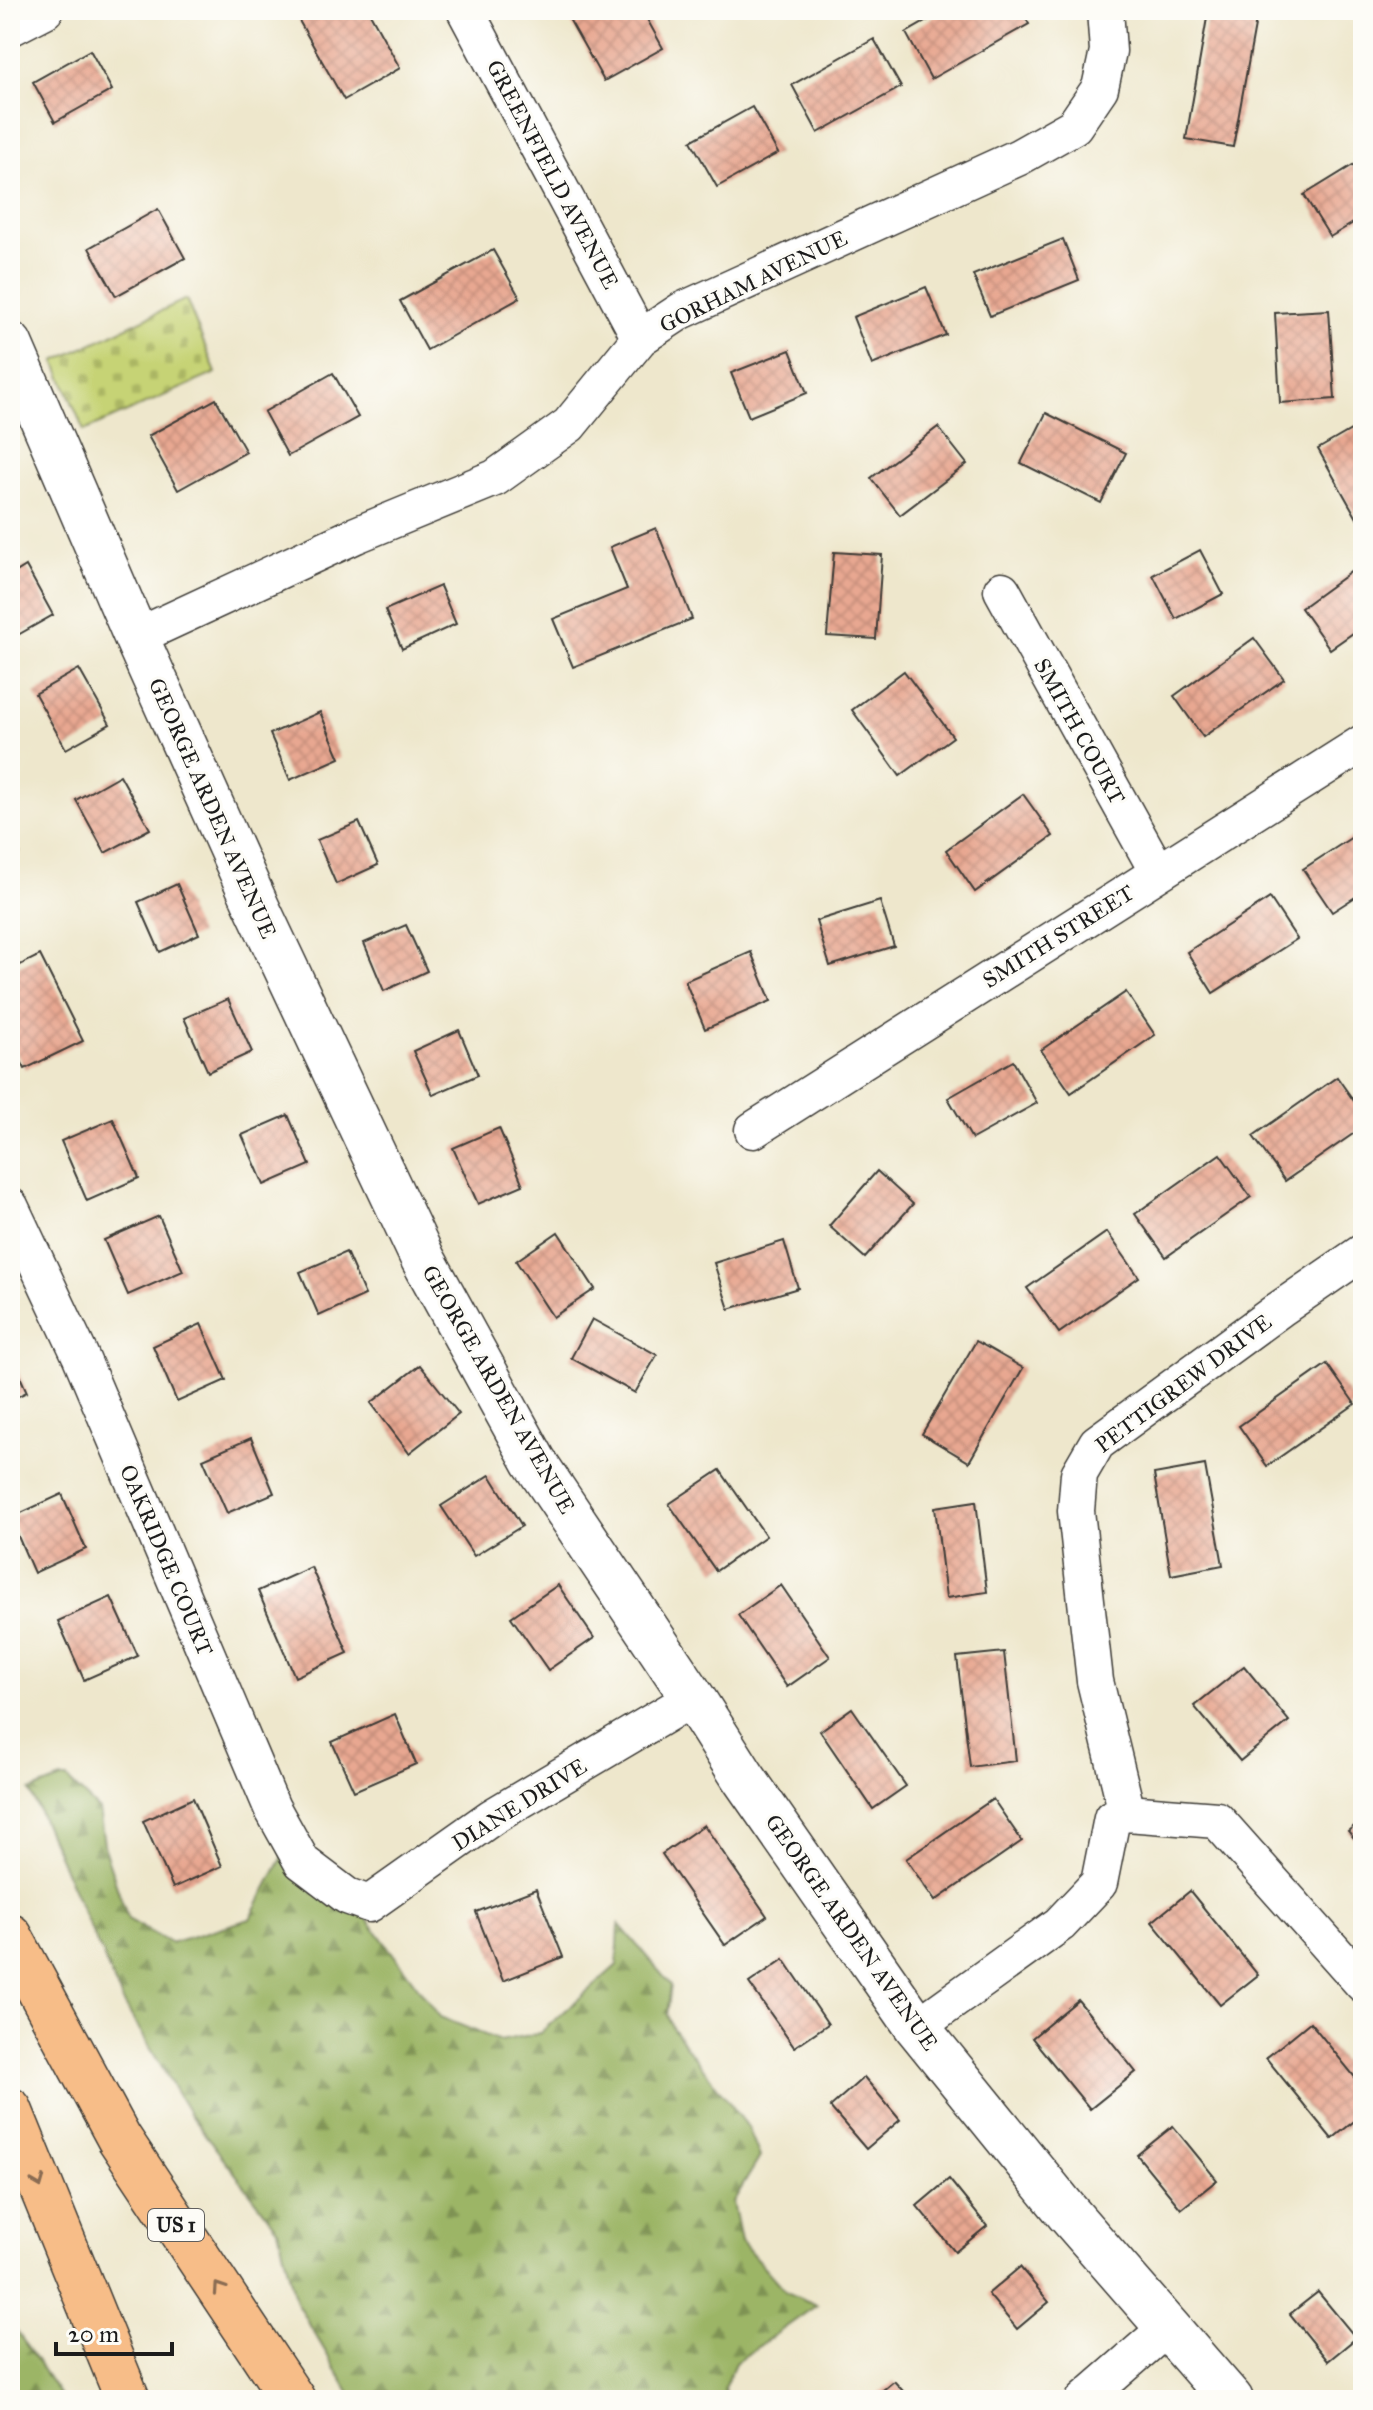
<svg xmlns="http://www.w3.org/2000/svg" width="1373" height="2410" font-family="'IM FELL Great Primer',serif">
	<defs>
		<pattern id="forest-firs" width="22" height="20" patternUnits="userSpaceOnUse" patternTransform="scale(2)"><rect width="22" height="20" fill="#9cb566"/><path d="M5 1l3.5 6h-7zM16 11l3.5 6h-7z" fill="#7e9253"/></pattern>
		<pattern id="cemetery-stones" width="16" height="16" patternUnits="userSpaceOnUse" patternTransform="scale(2)"><rect width="16" height="16" fill="#c6d374"/><path d="M2 7V4a2 2 0 0 1 4 0v3zM10 15v-3a2 2 0 0 1 4 0v3z" fill="#aab564"/></pattern>
		<pattern id="building-cross-hatch" width="8" height="8" patternUnits="userSpaceOnUse" patternTransform="scale(2)"><rect width="8" height="8" fill="#e8a791"/><path d="M0 0l8 8M0 8l8-8" fill="none" stroke="#c68f7c"/></pattern>
	</defs>
	<rect width="100%" height="100%" fill="#fdfcf7"/>
	<filter id="ink" filterUnits="userSpaceOnUse"><feTurbulence type="fractalNoise" baseFrequency=".0125" numOctaves="2"/><feDisplacementMap in="SourceGraphic" scale="16" xChannelSelector="R" yChannelSelector="G"/><feConvolveMatrix kernelMatrix="1 2 1 2 8 2 1 2 1" color-interpolation-filters="sRGB"/></filter>
	<filter id="wash" filterUnits="userSpaceOnUse"><feTurbulence type="fractalNoise" baseFrequency=".006" numOctaves="4" result="noise"/><feDisplacementMap in="SourceGraphic" scale="32" xChannelSelector="R" yChannelSelector="G"/><feGaussianBlur stdDeviation="1.8" result="paint"/><feColorMatrix in="noise" values="0 0 0 0 0 0 0 0 0 0 0 0 0 0 0 0 0 1.4 0 .05"/><feComposite in="paint" operator="in"/></filter>
	<g filter="url(#wash)">
		<rect width="100%" height="100%" fill="#eee7cc"/>
		<g fill="url(#forest-firs)" stroke="#5c6841" stroke-width="2">
			<polygon points="61,1779 67,1779 99,1810 105,1851 128,1919 170,1943 250,1919 290,1843 351,1897 440,2017 500,2041 540,2033 617,1965 619,1924 671,1985 667,2015 673,2029 748,2127 760,2157 733,2202 741,2241 786,2292 817,2305 735,2363 724,2388 726,2400 354,2400 296,2302 278,2229 190,2115 122,2000 30,1791"/>
			<polygon points="10,2321 63,2400 10,2400"/>
		</g>
		<polygon fill="url(#cemetery-stones)" stroke="#717848" stroke-width="2" points="186,299 216,373 84,431 55,361"/>
		<g id="blocks">
			<g fill="url(#building-cross-hatch)">
				<polygon points="293,10 368,10 400,68 344,100"/>
				<polygon points="564,10 642,10 663,48 604,81"/>
				<polygon points="946,10 1021,10 1029,24 931,79 906,33"/>
				<polygon points="1208,12 1256,20 1233,147 1186,139"/>
				<polygon points="874,39 901,87 818,133 792,85"/>
				<polygon points="90,50 112,90 55,122 33,82"/>
				<polygon points="752,107 778,153 717,187 691,141"/>
				<polygon points="1353,165 1363,182 1363,217 1330,237 1304,195"/>
				<polygon points="158,209 185,258 116,296 89,248"/>
				<polygon points="1063,239 1079,280 990,316 973,275"/>
				<polygon points="493,250 520,298 427,350 400,301"/>
				<polygon points="926,287 946,335 872,365 853,317"/>
				<polygon points="1329,310 1335,399 1280,403 1275,313"/>
				<polygon points="790,350 807,393 749,417 731,373"/>
				<polygon points="333,373 358,417 288,456 264,412"/>
				<polygon points="216,399 246,452 178,490 148,436"/>
				<polygon points="1046,413 1126,453 1101,503 1021,463"/>
				<polygon points="1358,426 1363,436 1363,529 1318,449"/>
				<polygon points="938,427 967,464 900,515 871,478"/>
				<polygon points="656,528 692,619 573,667 553,619 627,589 610,547"/>
				<polygon points="1200,550 1223,594 1176,619 1153,575"/>
				<polygon points="834,552 882,555 876,639 827,636"/>
				<polygon points="1363,563 1363,626 1330,649 1301,608"/>
				<polygon points="26,566 53,615 16,636 10,626 10,576"/>
				<polygon points="440,586 456,624 402,649 385,610"/>
				<polygon points="1254,638 1284,679 1203,737 1174,696"/>
				<polygon points="79,669 110,724 66,749 35,694"/>
				<polygon points="904,671 953,737 900,776 852,710"/>
				<polygon points="320,712 340,758 290,780 270,734"/>
				<polygon points="120,775 150,829 105,853 76,800"/>
				<polygon points="1023,794 1053,836 975,892 946,850"/>
				<polygon points="359,822 378,865 336,884 317,840"/>
				<polygon points="1363,830 1363,892 1332,912 1303,869"/>
				<polygon points="10,839 20,853 10,861"/>
				<polygon points="177,884 199,934 160,952 138,902"/>
				<polygon points="1270,898 1297,939 1213,993 1187,952"/>
				<polygon points="880,901 894,946 830,966 816,921"/>
				<polygon points="406,925 427,971 384,991 364,943"/>
				<polygon points="751,952 771,1001 705,1029 685,981"/>
				<polygon points="40,955 83,1041 25,1069 10,1040 10,970"/>
				<polygon points="1126,992 1155,1035 1071,1093 1041,1050"/>
				<polygon points="228,999 252,1052 208,1072 184,1018"/>
				<polygon points="459,1030 478,1075 433,1095 413,1051"/>
				<polygon points="1013,1061 1037,1103 972,1139 948,1098"/>
				<polygon points="1337,1077 1363,1114 1363,1127 1285,1181 1253,1136"/>
				<polygon points="288,1115 310,1165 264,1185 242,1135"/>
				<polygon points="113,1119 139,1178 87,1201 61,1141"/>
				<polygon points="499,1128 523,1185 478,1204 453,1148"/>
				<polygon points="1220,1154 1251,1197 1166,1257 1135,1214"/>
				<polygon points="877,1171 913,1204 865,1258 829,1226"/>
				<polygon points="159,1216 183,1271 128,1295 104,1240"/>
				<polygon points="558,1232 595,1289 553,1317 516,1261"/>
				<polygon points="1107,1232 1139,1277 1059,1333 1027,1288"/>
				<polygon points="784,1241 798,1288 729,1309 714,1263"/>
				<polygon points="346,1252 365,1295 319,1316 300,1272"/>
				<polygon points="592,1319 657,1355 635,1393 571,1358"/>
				<polygon points="201,1324 226,1380 177,1402 153,1346"/>
				<polygon points="976,1341 1023,1368 969,1462 922,1434"/>
				<polygon points="10,1354 27,1392 10,1400"/>
				<polygon points="1327,1364 1355,1404 1267,1466 1239,1426"/>
				<polygon points="420,1365 459,1414 409,1453 371,1403"/>
				<polygon points="251,1438 274,1493 227,1513 203,1459"/>
				<polygon points="1205,1465 1223,1565 1171,1575 1154,1474"/>
				<polygon points="720,1470 766,1536 716,1571 669,1504"/>
				<polygon points="490,1475 522,1526 474,1556 441,1506"/>
				<polygon points="62,1494 86,1549 34,1573 10,1518"/>
				<polygon points="976,1501 987,1592 946,1598 935,1507"/>
				<polygon points="311,1567 348,1653 295,1677 258,1591"/>
				<polygon points="558,1585 594,1638 548,1670 511,1617"/>
				<polygon points="781,1585 830,1657 787,1687 738,1615"/>
				<polygon points="111,1597 138,1656 84,1680 58,1621"/>
				<polygon points="1004,1652 1016,1761 970,1767 957,1657"/>
				<polygon points="1244,1666 1289,1721 1240,1761 1194,1706"/>
				<polygon points="852,1708 906,1786 873,1809 820,1731"/>
				<polygon points="395,1714 416,1764 354,1791 332,1742"/>
				<polygon points="193,1798 222,1866 173,1888 143,1821"/>
				<polygon points="993,1799 1022,1841 935,1901 906,1859"/>
				<polygon points="1363,1819 1363,1849 1348,1831"/>
				<polygon points="704,1825 767,1916 725,1945 662,1854"/>
				<polygon points="536,1889 563,1957 503,1981 476,1912"/>
				<polygon points="1190,1891 1258,1975 1220,2005 1152,1922"/>
				<polygon points="784,1959 828,2024 794,2047 749,1983"/>
				<polygon points="1078,2000 1136,2072 1090,2109 1032,2038"/>
				<polygon points="1310,2022 1363,2087 1363,2114 1332,2139 1266,2058"/>
				<polygon points="864,2077 900,2120 866,2149 830,2107"/>
				<polygon points="1173,2126 1217,2180 1181,2209 1137,2155"/>
				<polygon points="949,2179 987,2226 955,2252 917,2206"/>
				<polygon points="1020,2267 1049,2302 1017,2329 988,2294"/>
				<polygon points="1318,2292 1356,2338 1328,2361 1290,2314"/>
				<polygon points="894,2381 911,2400 871,2400"/>
			</g>
		</g>
	</g>
	<g filter="url(#ink)">
		<use href="#blocks" fill-opacity="0" stroke="#3c3a36" stroke-width="2"/>
		<g fill="none" stroke-linecap="round" stroke-linejoin="round">
			<defs>
				<g id="minor">
					<polyline points="465,10 640,338"/>
					<polyline points="10,28 45,10"/>
					<polyline points="1002,590 1158,872"/>
					<polyline points="136,637 356,535 495,478 569,425 640,338 681,311 1019,157 1074,126 1100,88 1108,51 1105,10"/>
					<polyline points="753,1130 1363,743"/>
					<polyline points="10,1206 80,1355 272,1808 302,1862 347,1896 369,1904 492,1817 693,1698"/>
					<polyline points="1127,1813 1095,1681 1076,1511 1079,1474 1097,1443 1280,1309 1363,1252"/>
					<polyline points="917,2027 1060,1924 1099,1883 1112,1818 1127,1813 1217,1820 1363,1984"/>
					<polyline points="1084,2400 1169,2326"/>
				</g>
				<polyline id="tertiary" points="10,344 136,637 258,909 423,1259 534,1461 693,1698 743,1777 917,2027 1067,2212 1231,2400"/>
				<g id="primary">
					<polyline points="10,1936 119,2138 293,2400"/>
					<polyline points="10,2110 128,2400"/>
				</g>
			</defs>
			<use href="#minor" stroke="#3c3a36" stroke-width="39"/>
			<use href="#tertiary" stroke="#3c3a36" stroke-width="47"/>
			<use href="#primary" stroke="#3c3a36" stroke-width="47"/>
			<use href="#minor" stroke="#fff" stroke-width="36"/>
			<use href="#tertiary" stroke="#fff" stroke-width="44"/>
			<use href="#primary" stroke="#f7bd88" stroke-width="44"/>
		</g>
		<defs><path id="oneway-chevron" d="M-2-3.5L2.5 0L-2 3.5" fill="none" stroke-width="1.6" stroke-linecap="round" stroke-linejoin="round" transform="scale(2)"/></defs>
		<g stroke="#8a6c52">
			<use href="#oneway-chevron" transform="translate(39 2182) rotate(68)"/>
			<use href="#oneway-chevron" transform="translate(219 2288) rotate(-124)"/>
		</g>
	</g>
	<g text-anchor="middle" stroke-width="6" stroke-linejoin="round" paint-order="stroke">
		<rect fill="#fdfcf7" stroke="#605f5e" stroke-width="2" x="148" y="2209" width="56" height="32" rx="6"/>
		<g font-size="20" font-weight="bold" fill="#1c1c1c">
			<text x="176" y="2232">US 1</text>
		</g>
		<g font-size="22" fill="#1c1c1c" stroke="#fdfcf7">
			<text transform="translate(553 174) rotate(62)" y="8">GREENFIELD AVENUE</text>
			<text transform="translate(753 281) rotate(-26)" y="8">GORHAM AVENUE</text>
			<text transform="translate(1080 731) rotate(61)" y="8">SMITH COURT</text>
			<text transform="translate(213 808) rotate(66)" y="8">GEORGE ARDEN AVENUE</text>
			<text transform="translate(1058 936) rotate(-32)" y="8">SMITH STREET</text>
			<text transform="translate(1183 1383) rotate(-37)" y="8">PETTIGREW DRIVE</text>
			<text transform="translate(499 1389) rotate(60)" y="8">GEORGE ARDEN AVENUE</text>
			<text transform="translate(167 1560) rotate(67)" y="8">OAKRIDGE COURT</text>
			<text transform="translate(519 1804) rotate(-32)" y="8">DIANE DRIVE</text>
			<text transform="translate(852 1932) rotate(55)" y="8">GEORGE ARDEN AVENUE</text>
		</g>
	</g>
	<rect width="1373" height="2410" fill="none" stroke="#fdfcf7" stroke-width="40"/>
	<path d="M56 2342v12h116v-12" fill="none" stroke="#1c1c1c" stroke-width="4"/>
	<text x="68" y="2342" font-size="24" fill="#1c1c1c" stroke="#fdfcf7" stroke-width="6" paint-order="stroke">20 m</text>
</svg>
